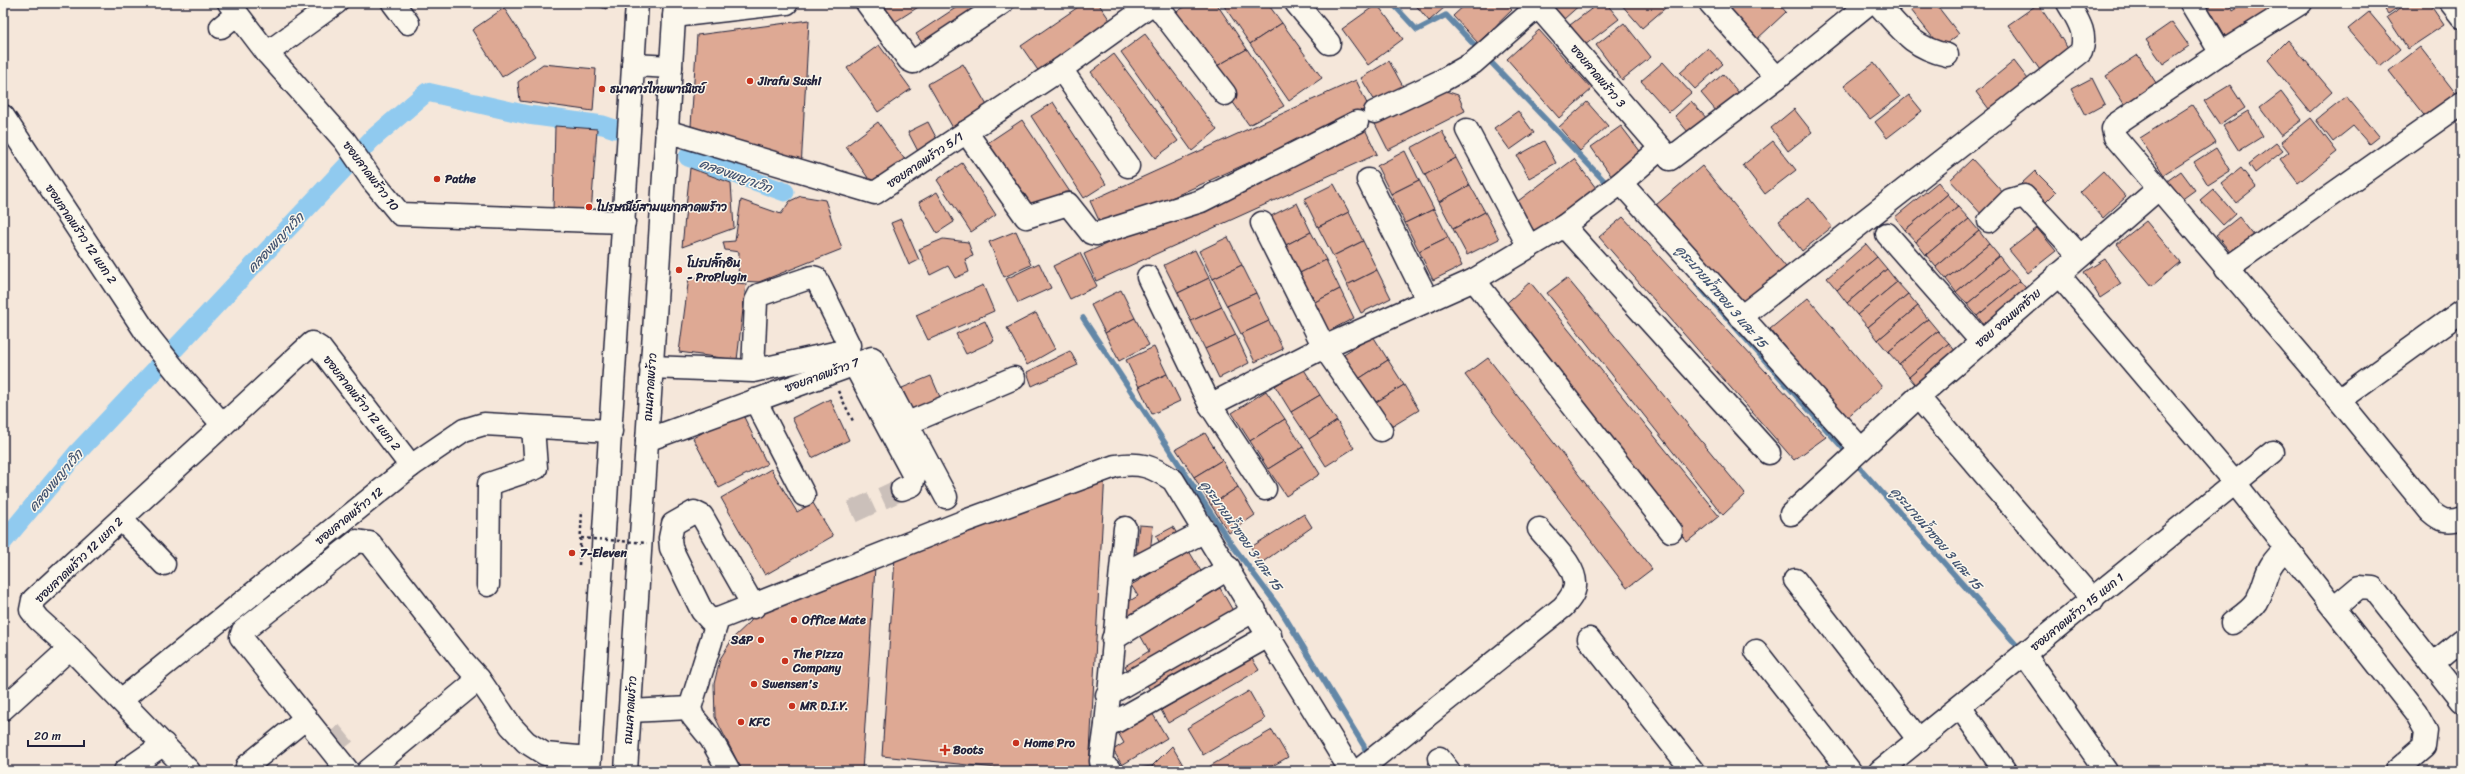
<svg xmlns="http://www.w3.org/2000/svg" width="2465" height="774" font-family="Sriracha,'Playpen Sans Thai',sans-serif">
	<rect width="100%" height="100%" fill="#f5e7da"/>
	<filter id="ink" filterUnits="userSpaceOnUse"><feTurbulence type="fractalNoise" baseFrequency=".025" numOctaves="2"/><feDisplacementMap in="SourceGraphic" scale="8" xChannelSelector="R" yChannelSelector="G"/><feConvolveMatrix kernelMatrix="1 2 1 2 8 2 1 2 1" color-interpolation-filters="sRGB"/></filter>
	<g filter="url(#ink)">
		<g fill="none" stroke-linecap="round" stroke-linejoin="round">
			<g stroke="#6487a7" stroke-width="5.5">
				<polyline points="1392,3 1417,30 1446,15 1480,51"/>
				<polyline points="1486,57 1610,187"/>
				<polyline points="1697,284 1848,454"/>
				<polyline points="1083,318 1230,542 1280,609 1364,746 1367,757"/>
				<polyline points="1854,461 2020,649"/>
			</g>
			<g stroke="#90caef" stroke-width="19">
				<polyline points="688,157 785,192"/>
				<polyline points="3,542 77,453 371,140 427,92 528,115 603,125 615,129"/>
			</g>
		</g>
		<g fill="#dea994" stroke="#22223b">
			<polygon points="591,3 608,3 606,9"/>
			<polygon points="875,3 923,3 923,4 890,25"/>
			<polygon points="963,3 996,3 927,50 916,34"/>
			<polygon points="1084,3 1098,3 1114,26 1042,76 1021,46"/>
			<polygon points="1191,3 1216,3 1247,49 1210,70 1170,16"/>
			<polygon points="1222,3 1267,3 1282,23 1250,44"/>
			<polygon points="1414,3 1442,3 1445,7 1429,21"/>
			<polygon points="1467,3 1505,3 1512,10 1478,43 1453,16"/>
			<polygon points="1549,3 1582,3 1564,19"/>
			<polygon points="1599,3 1606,3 1619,19 1585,45 1570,25"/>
			<polygon points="1620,3 1669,3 1670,4 1642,28"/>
			<polygon points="1721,3 1778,3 1786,12 1756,40"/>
			<polygon points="1920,3 1935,3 1959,34 1941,48 1911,10"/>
			<polygon points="2206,3 2229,3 2233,11 2246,3 2299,3 2230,44"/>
			<polygon points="2380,3 2404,3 2388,14"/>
			<polygon points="2408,3 2429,3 2444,25 2408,49 2387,17"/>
			<polygon points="1377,4 1403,39 1368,65 1342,29"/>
			<polygon points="2038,4 2069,50 2040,70 2008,25"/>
			<polygon points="504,8 535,56 502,77 472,30"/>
			<polygon points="2369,12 2400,49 2380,66 2348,29"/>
			<polygon points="809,20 801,169 691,126 697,35"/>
			<polygon points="2172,22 2189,46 2163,64 2146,40"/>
			<polygon points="1282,23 1322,78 1289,101 1250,44"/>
			<polygon points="1624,23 1651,57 1622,80 1596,45"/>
			<polygon points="1539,30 1592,89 1559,118 1507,59"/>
			<polygon points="1145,34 1217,130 1192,151 1121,52"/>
			<polygon points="2288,40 2332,92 2310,112 2268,60"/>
			<polygon points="879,45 911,89 878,112 847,68"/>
			<polygon points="2420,47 2457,95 2427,119 2389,71"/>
			<polygon points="1708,48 1723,64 1695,89 1680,73"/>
			<polygon points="1247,49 1284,106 1249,125 1210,70"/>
			<polygon points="1114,54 1178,141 1155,158 1091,72"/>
			<polygon points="2138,55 2158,86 2126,107 2106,76"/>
			<polygon points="1389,61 1405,90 1378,106 1361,78"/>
			<polygon points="2014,61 2031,83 1992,113 1976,92"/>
			<polygon points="1663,62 1691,93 1669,112 1641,81"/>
			<polygon points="1874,63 1900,97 1870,119 1844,86"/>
			<polygon points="543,64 596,69 593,111 520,101 518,82"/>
			<polygon points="963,64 992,114 957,135 928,84"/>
			<polygon points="1723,74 1744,99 1722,118 1701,93"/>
			<polygon points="2092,78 2105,104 2085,115 2071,89"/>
			<polygon points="1356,80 1369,108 1103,229 1090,201"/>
			<polygon points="2230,85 2245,108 2220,125 2204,101"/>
			<polygon points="1436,88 1458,95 1465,111 1388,150 1373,120"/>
			<polygon points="2281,92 2302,120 2281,136 2260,108"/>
			<polygon points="1909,95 1922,111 1887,138 1875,122"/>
			<polygon points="2346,96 2379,136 2369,144 2353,126 2333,142 2316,120"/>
			<polygon points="1691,101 1710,122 1692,137 1675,116"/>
			<polygon points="1053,102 1106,184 1084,198 1031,116"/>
			<polygon points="1587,102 1608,126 1580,151 1559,127"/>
			<polygon points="2192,105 2216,142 2164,175 2140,138"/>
			<polygon points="1794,109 1812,132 1788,151 1771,128"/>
			<polygon points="1518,111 1534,133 1510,150 1494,128"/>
			<polygon points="2248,111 2263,136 2239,151 2223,126"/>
			<polygon points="2311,118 2337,152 2298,183 2280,159 2289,152 2281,142"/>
			<polygon points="1022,120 1072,195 1035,213 986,144"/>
			<polygon points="878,122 908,164 875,188 846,146"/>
			<polygon points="928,122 941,147 921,157 908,132"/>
			<polygon points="555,126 597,129 591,214 553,211"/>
			<polygon points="1621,126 1643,155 1612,177 1591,147"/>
			<polygon points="1364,127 1377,154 1096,281 1084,254"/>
			<polygon points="1442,131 1456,158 1425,175 1411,148"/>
			<polygon points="1544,141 1556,163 1529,178 1517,156"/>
			<polygon points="1773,141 1796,170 1765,194 1743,165"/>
			<polygon points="2276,143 2283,151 2255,173 2249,164"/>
			<polygon points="2216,148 2230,171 2208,185 2194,162"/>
			<polygon points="1405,151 1419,180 1391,194 1377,166"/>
			<polygon points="1456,158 1470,185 1439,202 1425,175"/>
			<polygon points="1574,159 1599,192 1539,237 1514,204"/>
			<polygon points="1972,159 2006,196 1984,217 1950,180"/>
			<polygon points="962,163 996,215 971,232 937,180"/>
			<polygon points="1702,166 1786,267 1740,306 1656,205"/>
			<polygon points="690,168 731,183 734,228 682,247"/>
			<polygon points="2241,168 2256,187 2236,203 2221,184"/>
			<polygon points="2035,171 2056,192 2042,206 2021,184"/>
			<polygon points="2103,171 2126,197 2103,218 2080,192"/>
			<polygon points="2181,171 2195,190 2177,203 2163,184"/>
			<polygon points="1419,180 1434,209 1405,223 1391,194"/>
			<polygon points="1938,182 1948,194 1905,230 1895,217"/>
			<polygon points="1334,184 1349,212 1318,227 1304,199"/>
			<polygon points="1470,185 1485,212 1453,229 1439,202"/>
			<polygon points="2213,189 2235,214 2223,225 2200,200"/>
			<polygon points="937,192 954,222 937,233 919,202"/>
			<polygon points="1948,194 1958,207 1916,242 1905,230"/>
			<polygon points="801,196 825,200 842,249 759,282 738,281 739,252 725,250 723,242 735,241 741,200 781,214 790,201"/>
			<polygon points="1809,198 1832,227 1802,251 1779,221"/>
			<polygon points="1297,203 1311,232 1284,246 1269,217"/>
			<polygon points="1958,207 1969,219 1926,255 1916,242"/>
			<polygon points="1434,209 1448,237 1419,251 1405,223"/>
			<polygon points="1349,212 1363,241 1333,256 1318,227"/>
			<polygon points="1485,212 1499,239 1467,255 1453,229"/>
			<polygon points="1623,217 1826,437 1794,460 1599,237"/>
			<polygon points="2239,217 2259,242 2237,260 2216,235"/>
			<polygon points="901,219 919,260 909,265 891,223"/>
			<polygon points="1969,219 1979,231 1936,267 1926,255"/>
			<polygon points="2146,221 2180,262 2152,286 2117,244"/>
			<polygon points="2037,228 2056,251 2028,273 2009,250"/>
			<polygon points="1016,231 1031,265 1004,277 989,242"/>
			<polygon points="1979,231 1989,244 1946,279 1936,267"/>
			<polygon points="1311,232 1326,260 1298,274 1284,246"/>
			<polygon points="1228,237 1242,265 1213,279 1199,251"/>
			<polygon points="1448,237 1462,266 1433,280 1419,251"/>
			<polygon points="943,239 968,242 973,256 965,259 969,272 955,278 948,266 930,275 919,249"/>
			<polygon points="1363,241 1377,270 1347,285 1333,256"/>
			<polygon points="1866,244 1877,257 1837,290 1827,278"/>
			<polygon points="1989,244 1999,256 1956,292 1946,279"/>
			<polygon points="1195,250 1209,278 1178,293 1164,265"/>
			<polygon points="1080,253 1097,286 1070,299 1053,266"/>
			<polygon points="1999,256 2009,269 1967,304 1956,292"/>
			<polygon points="1877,257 1887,269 1847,303 1837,290"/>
			<polygon points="2105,259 2121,284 2100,298 2084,272"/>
			<polygon points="1326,260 1340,289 1313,303 1298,274"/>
			<polygon points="1039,263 1051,288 1018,303 1006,279"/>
			<polygon points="1242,265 1256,293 1227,306 1213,279"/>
			<polygon points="1887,269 1897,282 1857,315 1847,303"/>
			<polygon points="2009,269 2020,281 1977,316 1967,304"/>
			<polygon points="1377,270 1391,298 1361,313 1347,285"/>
			<polygon points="689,277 746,284 737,360 679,352"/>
			<polygon points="1209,278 1222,307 1191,321 1178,293"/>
			<polygon points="1567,278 1745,494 1723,515 1547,293"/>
			<polygon points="2020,281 2030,293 1987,329 1977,316"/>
			<polygon points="1530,282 1719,516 1687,542 1501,308"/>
			<polygon points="1897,282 1908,294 1868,327 1857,315"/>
			<polygon points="983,285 994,311 928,340 916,315"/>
			<polygon points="1340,289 1354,318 1327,332 1313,303"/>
			<polygon points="1121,290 1135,318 1105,333 1091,305"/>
			<polygon points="1256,293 1269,321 1241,334 1227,306"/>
			<polygon points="1908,294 1918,306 1878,340 1868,327"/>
			<polygon points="1808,298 1882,387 1845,419 1770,329"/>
			<polygon points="1918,306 1928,319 1888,352 1878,340"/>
			<polygon points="1222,307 1236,335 1205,349 1191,321"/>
			<polygon points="1036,313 1055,349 1027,365 1007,328"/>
			<polygon points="1135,318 1149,345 1119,361 1105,333"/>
			<polygon points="1928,319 1938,331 1899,364 1888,352"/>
			<polygon points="985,321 994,341 966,354 956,334"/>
			<polygon points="1269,321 1283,349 1255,362 1241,334"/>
			<polygon points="1938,331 1949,343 1909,377 1899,364"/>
			<polygon points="1236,335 1249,363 1219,378 1205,349"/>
			<polygon points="1373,336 1388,360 1357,380 1342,355"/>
			<polygon points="1949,343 1959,356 1919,389 1909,377"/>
			<polygon points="1154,347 1167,374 1139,387 1126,360"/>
			<polygon points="1070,351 1078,365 1032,386 1027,372"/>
			<polygon points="1488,358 1652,569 1627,588 1465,375"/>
			<polygon points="1388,360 1404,385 1373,404 1357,380"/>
			<polygon points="1303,368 1320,395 1291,412 1275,386"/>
			<polygon points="1167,374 1180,401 1152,414 1139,387"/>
			<polygon points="931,376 943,404 914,416 902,388"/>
			<polygon points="1404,385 1419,410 1388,429 1373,404"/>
			<polygon points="1266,391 1285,419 1250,441 1232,413"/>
			<polygon points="1320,395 1337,421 1309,439 1291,412"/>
			<polygon points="830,399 849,440 812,458 792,418"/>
			<polygon points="741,411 767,464 719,488 693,438"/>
			<polygon points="1285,419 1303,447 1268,469 1250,441"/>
			<polygon points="1337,421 1354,448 1326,466 1309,439"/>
			<polygon points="1205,433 1222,460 1194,477 1176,449"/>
			<polygon points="1303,447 1320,474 1286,496 1268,469"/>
			<polygon points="1222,460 1238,487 1211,505 1194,477"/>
			<polygon points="771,469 797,512 813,503 833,536 765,575 721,498"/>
			<polygon points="1105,472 1089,771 1025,771 882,756 895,557"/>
			<polygon points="1238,487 1255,515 1229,533 1211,505"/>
			<polygon points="1304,514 1312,527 1260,564 1251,547"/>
			<polygon points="1139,525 1153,526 1150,553 1136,552"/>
			<polygon points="1173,527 1180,539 1163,549 1156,536"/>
			<polygon points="1189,551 1205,578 1130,622 1121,606 1138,596 1131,585"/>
			<polygon points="875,567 862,771 742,771 715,717 714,684 720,659 733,638 751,621 751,616"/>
			<polygon points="1220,588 1236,616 1132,677 1125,666 1149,651 1140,635"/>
			<polygon points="1198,655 1206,668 1155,698 1147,685"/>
			<polygon points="1251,657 1259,670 1168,723 1161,710"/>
			<polygon points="1249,691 1265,719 1203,755 1187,728"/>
			<polygon points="1151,711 1167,738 1122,765 1113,750 1124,743 1117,731"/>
			<polygon points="1272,730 1288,757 1264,771 1213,771 1210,766"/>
			<polygon points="1172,746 1183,765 1177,771 1154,771 1152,766"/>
			<polygon points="886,766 954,770 954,771 886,771"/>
			<polygon points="1152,766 1154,771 1089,771 1089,767 1121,770"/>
		</g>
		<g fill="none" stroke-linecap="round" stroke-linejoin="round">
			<g stroke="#cbc0ba" stroke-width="22" stroke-dasharray="22 11" stroke-linecap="butt">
				<polyline points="852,512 902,489"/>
				<polyline points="329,747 352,728"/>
			</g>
			<defs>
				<g id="minor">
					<polyline points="229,3 267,53 345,141 372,180 400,214 624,222"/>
					<polyline points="393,3 408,23"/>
					<polyline points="867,3 909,60 913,62 1002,3"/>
					<polyline points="1155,3 1225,94"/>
					<polyline points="1296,3 1329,43"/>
					<polyline points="1535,3 1670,159 1777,78 1869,3"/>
					<polyline points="1710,3 1777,78"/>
					<path d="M1877,3c24,26 34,44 70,52"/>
					<polyline points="2191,3 2221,53"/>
					<polyline points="2301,3 2221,53 2116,124 2113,129 2115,137 2339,400 2462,311"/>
					<polyline points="2451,3 2462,17"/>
					<polyline points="674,16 787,3"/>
					<polyline points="221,27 237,14"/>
					<polyline points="267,53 336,3"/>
					<polyline points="1061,69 1128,166"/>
					<polyline points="1375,112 1443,80 1473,63 1538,6"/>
					<polyline points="3,116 149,337 180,376 223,425"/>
					<polyline points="1467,130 1529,247"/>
					<polyline points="666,131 875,193 1061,69 1153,3"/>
					<polyline points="966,132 1026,217 1068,204 1091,233 1096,234 1201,201 1357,122"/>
					<polyline points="1660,149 1621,183 1861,449"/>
					<polyline points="1368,180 1428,301"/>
					<polyline points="1989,221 2010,200 2024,196 2080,256"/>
					<polyline points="1262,223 1324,347 1381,430"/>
					<polyline points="1564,226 1769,453"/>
					<polyline points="1887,234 1981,341"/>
					<polyline points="2226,269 2462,103"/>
					<polyline points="2058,274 2235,483 2416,713 2426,731 2424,747 2396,771"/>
					<polyline points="1148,277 1210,405 1265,489"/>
					<polyline points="1474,280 1671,531"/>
					<path d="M1741,317l340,-265c7,-19 -4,-33 -13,-49"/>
					<polyline points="854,364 914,476 912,485 902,489"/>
					<polyline points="651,367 753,371 848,350 849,345 816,278 812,277 759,295 756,301 753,371"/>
					<polyline points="1918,397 2093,600"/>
					<polyline points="755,400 804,495"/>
					<path d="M2339,400l91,111c11,10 18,12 32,7"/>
					<polyline points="1210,405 1324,347 1474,280 1564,226 1621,183"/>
					<polyline points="908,423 1014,378"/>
					<polyline points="647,440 872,358 946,497"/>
					<polyline points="1791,514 1918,397 2158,189"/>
					<polyline points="121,519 164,564"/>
					<polyline points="1125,528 1106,725 1117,721 1270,635"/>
					<polyline points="1121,575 1205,531"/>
					<polyline points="1795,580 1919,740"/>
					<polyline points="488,585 489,484 536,468 533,427"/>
					<polyline points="2334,608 2359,587 2373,588 2462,701"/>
					<polyline points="718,619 710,620 702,611 671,548 670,538 673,524 694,512 702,516 754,607"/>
					<path d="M2232,623c8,-6 18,-12 24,-21 13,-24 6,-33 31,-54"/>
					<polyline points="1113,639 1229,568"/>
					<polyline points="1589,639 1693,771"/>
					<polyline points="1756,651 1850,771"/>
					<polyline points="2025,655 2106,771"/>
					<polyline points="2433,664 2462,640"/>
					<polyline points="1107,695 1255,610"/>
					<polyline points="121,700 411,466 464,430 484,424 611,431"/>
					<polyline points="1960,707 2005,771"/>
					<polyline points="3,709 70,648"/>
					<polyline points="630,711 690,708"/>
					<polyline points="1106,725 1101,761 1102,765 1109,769"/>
					<polyline points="1439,758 1449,771"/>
					<polyline points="247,766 306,718"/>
					<polyline points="125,771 164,744"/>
					<polyline points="189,771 70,648 38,619 31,610 33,600 312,343 320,348 411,466"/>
					<polyline points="348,771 241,637 243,631 357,541 370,543 460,658 479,679 511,726 526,742 545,754 589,758"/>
					<polyline points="368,771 479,679"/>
					<path d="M729,771l-18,-32 -18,-22 -3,-9 28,-89 247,-98 150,-55c26,-4 36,0 58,14l178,291"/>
					<path d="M1358,771l205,-164c5,-6 11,-12 12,-21 2,-20 -24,-42 -36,-57"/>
					<polyline points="1880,771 2273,452"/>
				</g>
				<g id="major">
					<polyline points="633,65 671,67"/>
					<polyline points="589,771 637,3"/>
					<polyline points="626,771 675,3"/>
				</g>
			</defs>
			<use href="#minor" stroke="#22223b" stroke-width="25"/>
			<use href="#major" stroke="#22223b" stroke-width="25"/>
			<g stroke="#22223b" stroke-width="2.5" stroke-dasharray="3 3" stroke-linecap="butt">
				<polyline points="838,391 854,423"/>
				<polyline points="579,565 582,511"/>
			</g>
			<use href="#minor" stroke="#fbf7ec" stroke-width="22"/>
			<use href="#major" stroke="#fbf7ec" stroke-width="22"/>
			<polyline stroke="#22223b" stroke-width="2.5" stroke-dasharray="3 3" stroke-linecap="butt" points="581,538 647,543"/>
		</g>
	</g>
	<g fill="#c8321e" stroke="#fbf7ec" stroke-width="1.5">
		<circle cx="750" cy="81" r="4"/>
		<circle cx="602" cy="89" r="4"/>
		<circle cx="437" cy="179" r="4"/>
		<circle cx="589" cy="207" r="4"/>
		<circle cx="679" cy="270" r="4"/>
		<circle cx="572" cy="553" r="4"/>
		<circle cx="794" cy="620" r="4"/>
		<circle cx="761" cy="640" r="4"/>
		<circle cx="785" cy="661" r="4"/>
		<circle cx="754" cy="684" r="4"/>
		<circle cx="792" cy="706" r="4"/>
		<circle cx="741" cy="722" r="4"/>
		<circle cx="1016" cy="743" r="4"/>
		<path d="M943 744h4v4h4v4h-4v4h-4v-4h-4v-4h4z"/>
	</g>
	<g text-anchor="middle" stroke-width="3" stroke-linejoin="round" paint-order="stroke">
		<g font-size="12" fill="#22223b" stroke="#fbf7ec">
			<text transform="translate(1598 76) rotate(50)" y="4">ซอยลาดพร้าว 3</text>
			<text transform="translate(925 160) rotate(-34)" y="4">ซอยลาดพร้าว 5/1</text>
			<text transform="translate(371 176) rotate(53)" y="4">ซอยลาดพร้าว 10</text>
			<text transform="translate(81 234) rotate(56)" y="4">ซอยลาดพร้าว 12 แยก 2</text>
			<text transform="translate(2008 318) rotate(-41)" y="4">ซอย จอมพลซ้าย</text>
			<text transform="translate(822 375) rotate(-20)" y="4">ซอยลาดพร้าว 7</text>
			<text transform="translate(650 387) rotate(-86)" y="4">ถนนลาดพร้าว</text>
			<text transform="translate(362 403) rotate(52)" y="4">ซอยลาดพร้าว 12 แยก 2</text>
			<text transform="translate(349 516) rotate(-39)" y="4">ซอยลาดพร้าว 12</text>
			<text transform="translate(79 560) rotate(-44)" y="4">ซอยลาดพร้าว 12 แยก 2</text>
			<text transform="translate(2077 612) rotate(-39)" y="4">ซอยลาดพร้าว 15 แยก 1</text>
			<text transform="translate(630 710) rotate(-86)" y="4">ถนนลาดพร้าว</text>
		</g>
		<g font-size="12" font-weight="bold" fill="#22223b" stroke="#fbf7ec" text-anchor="start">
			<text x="758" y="85">Jirafu Sushi</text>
			<text x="610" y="93">ธนาคารไทยพาณิชย์</text>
			<text x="445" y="183">Pathe</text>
			<text x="597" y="211">ไปรษณีย์สามแยกลาดพร้าว</text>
			<text x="687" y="267">โปรปลั๊กอิน<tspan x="687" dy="14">- ProPlugin</tspan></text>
			<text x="580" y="557">7-Eleven</text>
			<text x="802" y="624">Office Mate</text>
			<text x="753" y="644" text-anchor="end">S&amp;P</text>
			<text x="793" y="658">The Pizza<tspan x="793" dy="14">Company</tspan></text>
			<text x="762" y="688">Swensen's</text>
			<text x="800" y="710">MR D.I.Y.</text>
			<text x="749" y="726">KFC</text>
			<text x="1024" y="747">Home Pro</text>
			<text x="953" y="754">Boots</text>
		</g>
		<g font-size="13" font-style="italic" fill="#435471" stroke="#fbf7ec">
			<text transform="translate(736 175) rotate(20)" y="5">คลองพญาเวิก</text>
			<text transform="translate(275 242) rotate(-47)" y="5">คลองพญาเวิก</text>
			<text transform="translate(1722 296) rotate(49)" y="5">คูระบายน้ำซอย 3 และ 15</text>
			<text transform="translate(55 480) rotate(-50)" y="5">คลองพญาเวิก</text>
			<text transform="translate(1242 535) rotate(55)" y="5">คูระบายน้ำซอย 3 และ 15</text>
			<text transform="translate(1937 538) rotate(49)" y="5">คูระบายน้ำซอย 3 และ 15</text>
		</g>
	</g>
	<rect width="2465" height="774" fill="none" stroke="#fbf7ec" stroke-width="16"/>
	<rect x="8" y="8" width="2449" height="758" fill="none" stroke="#22223b" stroke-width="1.5" filter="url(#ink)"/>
	<path d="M28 740v6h56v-6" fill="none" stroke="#22223b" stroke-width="2"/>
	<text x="34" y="740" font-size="12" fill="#22223b" stroke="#fbf7ec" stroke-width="3" paint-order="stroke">20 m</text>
</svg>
